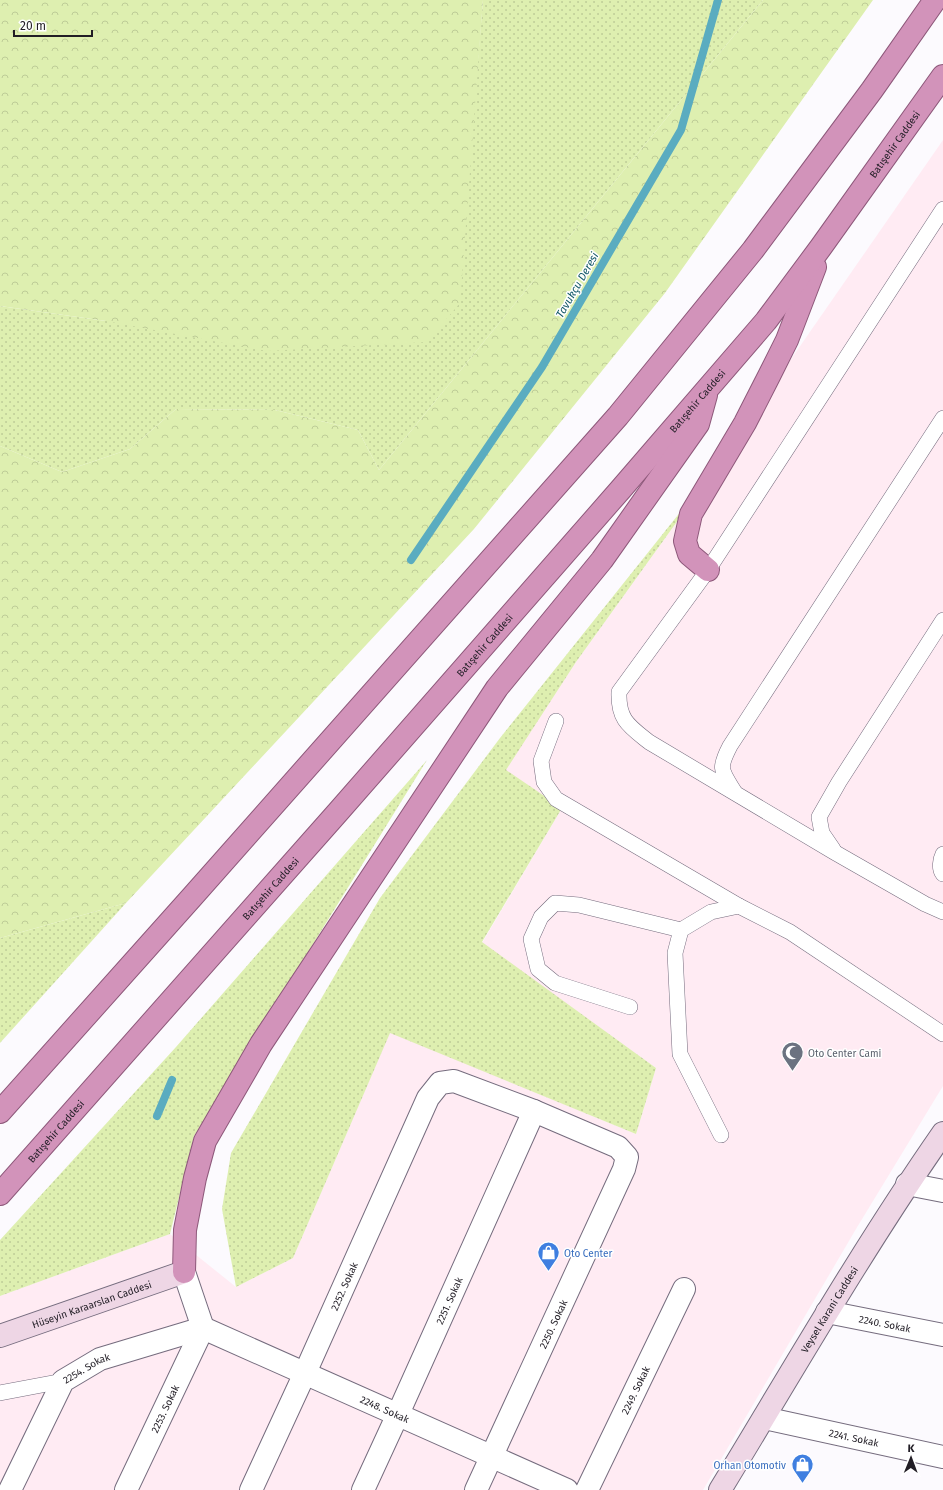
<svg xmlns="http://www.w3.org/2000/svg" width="943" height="1490" font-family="'Fira Sans',sans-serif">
	<defs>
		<pattern id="grass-dots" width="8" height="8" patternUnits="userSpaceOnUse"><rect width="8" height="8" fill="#deefb0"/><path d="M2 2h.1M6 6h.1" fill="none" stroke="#becc97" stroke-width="1.8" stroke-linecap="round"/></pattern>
		<pattern id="forest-crowns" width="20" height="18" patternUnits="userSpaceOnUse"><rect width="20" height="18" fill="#deefb0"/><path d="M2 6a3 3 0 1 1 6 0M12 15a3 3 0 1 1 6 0" fill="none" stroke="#becc97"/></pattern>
	</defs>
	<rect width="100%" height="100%" fill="#fcfafe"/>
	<polygon fill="#ffebf3" points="943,140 943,1086 856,1229 703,1490 0,1490 0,1296 170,1234 236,1287 293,1258 390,1032 636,1134 656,1068 482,943 562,808 505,770 576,662 717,466"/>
	<g fill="url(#grass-dots)">
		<polygon points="483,0 763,0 379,470 358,430 275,410 176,409 130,449 62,472 0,446 0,306 106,321 472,131"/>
		<polygon points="717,466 576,662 506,770 562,808 482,942 656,1068 636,1134 390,1033 293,1258 236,1287 222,1209 231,1153 380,898 500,738"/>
		<polygon points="427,760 194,1136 170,1234 0,1296 0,1240 176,1047"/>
		<polygon points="126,903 0,1043 0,938"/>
	</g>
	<g fill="url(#forest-crowns)">
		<polygon points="0,0 483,0 460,303 427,342 267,351 106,321 0,306"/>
		<polygon points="763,0 873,0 665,293 474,529 126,903 0,938 0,446 62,472 130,449 176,409 275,410 358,430 379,470"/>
	</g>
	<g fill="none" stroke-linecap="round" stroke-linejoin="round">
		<g stroke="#5aacc0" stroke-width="8">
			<polyline points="411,560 542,367 681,130 718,0"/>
			<polyline points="157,1116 172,1080"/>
		</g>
		<defs>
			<g id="service">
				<path d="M943,209l-235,361 -89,122c-1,28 10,34 30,50l185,110 91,52 18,8"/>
				<polyline points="556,721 541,761 544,782 556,799 739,906"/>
				<path d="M734,791c-13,-21 -16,-22 -4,-45l213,-328"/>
				<polyline points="833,849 822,833 819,817 839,782 943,620"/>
				<path d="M943,854c-3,6 -4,15 0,20"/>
				<polyline points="630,1007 555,983 538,969 531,939 541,917 555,903 579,905 681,930"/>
				<polyline points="721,1135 680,1054 675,953 681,930 711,912 739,906 790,932 943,1034"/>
				<polyline points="0,1393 63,1381"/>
			</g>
			<g id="minor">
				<polyline points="907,1184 943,1191"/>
				<polyline points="184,1272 203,1328"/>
				<path id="s1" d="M827,1312l116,23"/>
				<path id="s2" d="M203,1328l364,162"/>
				<path id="s3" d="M764,1418l179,39"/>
				<path id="s4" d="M10,1490l53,-109 37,-22 103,-31"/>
				<path id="s5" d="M126,1490l77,-162"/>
				<path id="s6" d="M251,1490l54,-117 123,-275 12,-15 14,-2 80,30 84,36 9,10 -3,12 -148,321"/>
				<path id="s7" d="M363,1490l35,-76 136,-303"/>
				<path id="s8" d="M587,1490l97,-201"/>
			</g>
			<g id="secondary">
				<path id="s9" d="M0,1336l184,-64"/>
				<path id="s10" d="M720,1490c73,-120 143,-242 223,-357"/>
			</g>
			<g id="trunk">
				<polyline points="708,570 689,554 685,541 691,514 745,423 769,376 787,340 815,267"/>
				<polyline points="0,1112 192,897 618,416 753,250 872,90 935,0"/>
				<path id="s11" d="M0,1194l338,-382 283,-323 145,-168 55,-74 122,-171"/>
				<polyline points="184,1272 185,1230 195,1178 205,1141 261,1044 497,688 602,560 698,424 706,395"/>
			</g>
		</defs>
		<use href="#service" stroke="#756c7e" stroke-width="16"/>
		<use href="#minor" stroke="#756c7e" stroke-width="24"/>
		<use href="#secondary" stroke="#756c7e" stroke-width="24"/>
		<use href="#trunk" stroke="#8d587a" stroke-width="24"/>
		<use href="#service" stroke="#fff" stroke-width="15"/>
		<use href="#minor" stroke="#fff" stroke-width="22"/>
		<use href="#secondary" stroke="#eed6e5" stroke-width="22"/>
		<use href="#trunk" stroke="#d293ba" stroke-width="22"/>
	</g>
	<defs>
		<symbol id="mosque-pin" viewBox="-11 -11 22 30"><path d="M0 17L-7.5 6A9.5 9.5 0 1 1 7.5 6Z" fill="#6b7280" stroke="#fff"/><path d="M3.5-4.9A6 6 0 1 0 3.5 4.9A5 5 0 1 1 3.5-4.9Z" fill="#fff"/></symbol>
		<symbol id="shop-pin" viewBox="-11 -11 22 30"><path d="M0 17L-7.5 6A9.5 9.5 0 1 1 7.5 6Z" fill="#3f7fe0" stroke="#fff"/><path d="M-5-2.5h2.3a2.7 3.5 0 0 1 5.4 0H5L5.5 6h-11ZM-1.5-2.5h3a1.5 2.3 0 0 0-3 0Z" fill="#fff"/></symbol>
	</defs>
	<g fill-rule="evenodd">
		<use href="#mosque-pin" x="780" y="1040" width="25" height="34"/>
		<use href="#shop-pin" x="536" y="1240" width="25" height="34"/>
		<use href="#shop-pin" x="790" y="1452" width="25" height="34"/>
	</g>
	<g text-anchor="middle" stroke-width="3" stroke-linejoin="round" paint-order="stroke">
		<g font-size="10" fill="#211d25" stroke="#fff">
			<text dy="4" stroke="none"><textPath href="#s11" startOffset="1380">Batışehir Caddesi</textPath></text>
			<text dy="4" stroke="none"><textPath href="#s11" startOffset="1056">Batışehir Caddesi</textPath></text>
			<text dy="4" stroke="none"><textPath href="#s11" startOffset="732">Batışehir Caddesi</textPath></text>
			<text dy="4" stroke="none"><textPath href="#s11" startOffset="408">Batışehir Caddesi</textPath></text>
			<text dy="4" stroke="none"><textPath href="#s11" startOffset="84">Batışehir Caddesi</textPath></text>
			<text dy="4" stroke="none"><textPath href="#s6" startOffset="224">2252. Sokak</textPath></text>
			<text dy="4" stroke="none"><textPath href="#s7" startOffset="208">2251. Sokak</textPath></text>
			<text dy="4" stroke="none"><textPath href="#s9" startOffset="97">Hüseyin Karaarslan Caddesi</textPath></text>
			<text dy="4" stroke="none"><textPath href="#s10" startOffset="211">Veysel Karani Caddesi</textPath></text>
			<text dy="4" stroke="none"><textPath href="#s1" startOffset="59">2240. Sokak</textPath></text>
			<text transform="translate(553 1324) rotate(-65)" y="4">2250. Sokak</text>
			<text dy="4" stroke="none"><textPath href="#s4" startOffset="148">2254. Sokak</textPath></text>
			<text dy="4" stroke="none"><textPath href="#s8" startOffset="111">2249. Sokak</textPath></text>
			<text dy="4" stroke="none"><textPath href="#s5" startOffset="90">2253. Sokak</textPath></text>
			<text dy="4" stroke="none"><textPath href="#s2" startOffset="199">2248. Sokak</textPath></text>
			<text dy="4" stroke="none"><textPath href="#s3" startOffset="92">2241. Sokak</textPath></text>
		</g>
		<g font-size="10" fill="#5b616d" stroke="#fff" text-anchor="start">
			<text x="808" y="1057">Oto Center Cami</text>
		</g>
		<g font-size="10" fill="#366cbe" stroke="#fff" text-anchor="start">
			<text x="564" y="1257">Oto Center</text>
			<text x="786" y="1469" text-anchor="end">Orhan Otomotiv</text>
		</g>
		<g font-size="11" font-style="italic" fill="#145968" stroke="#fff">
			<text transform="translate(577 285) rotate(-60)" y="4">Tavukçu Deresi</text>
		</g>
	</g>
	<g transform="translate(911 1458) rotate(1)" stroke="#ffffff" stroke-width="3" paint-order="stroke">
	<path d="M0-3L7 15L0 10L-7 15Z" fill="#211d25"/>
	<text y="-6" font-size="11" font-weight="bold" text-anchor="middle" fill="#211d25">K</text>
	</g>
	<path d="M14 30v6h78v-6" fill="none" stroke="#211d25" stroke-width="2"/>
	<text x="20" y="30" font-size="12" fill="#211d25" stroke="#ffffff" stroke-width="3" paint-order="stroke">20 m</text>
</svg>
